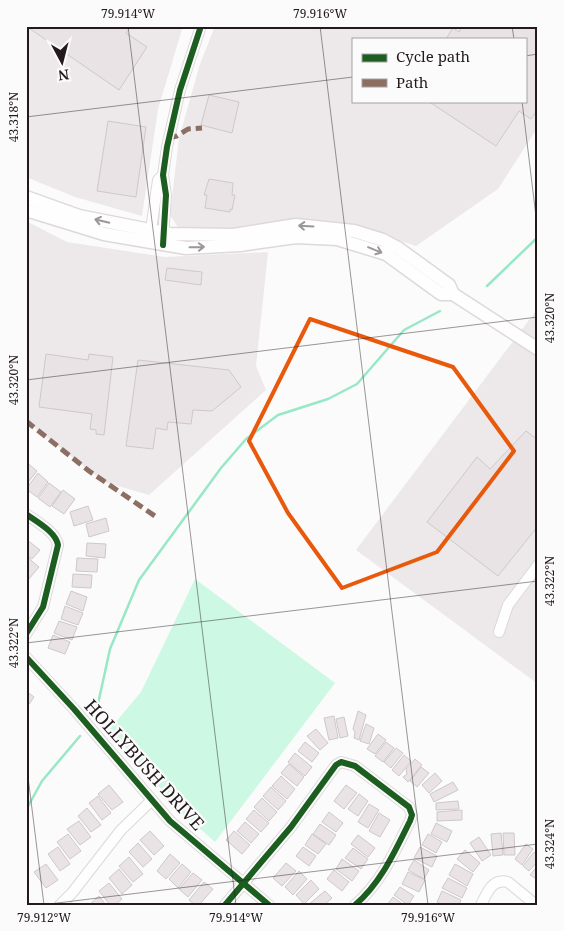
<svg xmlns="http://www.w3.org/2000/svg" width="564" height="931" font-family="'Noto Serif',serif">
	<rect width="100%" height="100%" fill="#fbfbfb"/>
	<g fill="#ede9ea" fill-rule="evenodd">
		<polygon points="26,26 183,26 158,109 142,216 75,197 26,177"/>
		<path d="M215,26h323v101l-40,62 -82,57 -77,-24h-38l-102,9 -20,-2 -9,-14 9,-77 21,-74zM353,39h172v62h-172z"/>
		<polygon points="26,221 67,242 165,257 268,252 256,366 266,390 149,495 104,482 26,421"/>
		<polygon points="538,308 538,684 356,550"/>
	</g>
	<polygon fill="#cdf8e3" points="195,579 335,683 215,842 179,810 110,729 141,692"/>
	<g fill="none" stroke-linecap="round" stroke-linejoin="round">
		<g stroke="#98e8c6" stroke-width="2.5">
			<polyline points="487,286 538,237"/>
			<polyline points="96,713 110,649 139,580 221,468 246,439 278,415 328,399 357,384 404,330 440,311"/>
			<polyline points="26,810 42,781 80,736"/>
		</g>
	</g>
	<g fill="#eae3e6" stroke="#cec8ca">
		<polygon points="26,26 131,26 126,33 147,47 119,90"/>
		<polygon points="462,26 538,26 538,109 531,119 519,111 496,146 428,101 525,101 525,39 446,39 453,28 459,32"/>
		<polygon points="209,95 239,102 232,133 201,125"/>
		<polygon points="108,121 146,127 136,197 97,191"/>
		<polygon points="209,179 233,183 232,195 235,195 232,210 230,209 230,212 205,208 207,195 204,195"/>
		<polygon points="167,268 202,272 201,285 165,280"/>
		<polygon points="46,354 88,360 89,354 113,357 104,435 96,434 96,430 90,429 92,414 39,407"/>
		<polygon points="138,360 229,370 241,387 212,411 193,410 191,424 168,422 167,430 156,428 153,449 126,446"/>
		<polygon points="526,431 538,440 538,526 498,576 427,522 477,457 490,469"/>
		<polygon points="26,462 37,471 26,485"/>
		<polygon points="38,473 48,482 37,497 26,489"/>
		<polygon points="49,483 61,492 50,507 38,498"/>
		<polygon points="63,490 75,499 64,514 52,506"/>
		<polygon points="88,506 93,520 74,526 70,512"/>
		<polygon points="106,518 109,531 89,537 86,524"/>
		<polygon points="26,539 40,550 32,559 26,555"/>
		<polygon points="87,543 106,544 105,558 86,556"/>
		<polygon points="26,556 39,567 28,580 26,578"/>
		<polygon points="77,558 98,559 97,572 76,571"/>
		<polygon points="73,574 92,575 91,588 72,587"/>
		<polygon points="71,591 87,597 83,611 66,604"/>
		<polygon points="65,606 83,613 78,625 61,619"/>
		<polygon points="59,621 77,627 72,640 54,633"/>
		<polygon points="53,635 70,642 65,654 48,648"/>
		<polygon points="26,691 34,697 27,707 26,706"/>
		<polygon points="358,711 366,715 359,740 354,738 355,732 353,729"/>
		<polygon points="334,716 338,738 329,740 324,718"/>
		<polygon points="344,717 348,736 340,738 336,719"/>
		<polygon points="366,724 374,728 369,744 360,741"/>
		<polygon points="316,729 328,743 320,750 307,736"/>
		<polygon points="378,734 386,740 375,754 367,749"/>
		<polygon points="305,742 319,753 312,762 298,751"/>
		<polygon points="386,742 394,748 383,762 375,756"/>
		<polygon points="396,748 403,753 391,768 384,762"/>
		<polygon points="295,753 312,767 305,776 288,762"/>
		<polygon points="404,755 411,761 399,776 392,770"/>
		<polygon points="415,759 422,765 408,782 403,777 407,774 406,769"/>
		<polygon points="289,764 304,777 297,786 281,773"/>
		<polygon points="421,767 429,773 417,787 410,781"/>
		<polygon points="435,773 442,781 429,793 422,785"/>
		<polygon points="281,776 295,789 287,799 272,786"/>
		<polygon points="453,782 458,790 434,802 430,794"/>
		<polygon points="109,785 123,802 112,810 98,794"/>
		<polygon points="346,785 357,793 344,809 334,801"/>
		<polygon points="271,787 286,801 278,810 263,796"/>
		<polygon points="359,794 368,801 358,816 348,809"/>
		<polygon points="98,796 111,813 102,820 89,803"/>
		<polygon points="262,798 277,812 269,821 254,807"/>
		<polygon points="458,801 459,809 436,810 436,803"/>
		<polygon points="369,804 379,810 368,828 358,822"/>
		<polygon points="87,808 101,825 91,832 78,816"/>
		<polygon points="254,810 269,823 261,832 246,819"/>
		<polygon points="462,810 462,820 437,821 437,812"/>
		<polygon points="329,812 343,823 336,832 322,822"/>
		<polygon points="379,813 390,820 380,837 369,831"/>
		<polygon points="79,821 91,837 80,845 67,829"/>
		<polygon points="245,822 259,834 251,843 237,831"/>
		<polygon points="436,823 452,831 447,842 431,834"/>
		<polygon points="320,824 336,835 329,845 313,834"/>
		<polygon points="150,831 164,846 154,855 140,840"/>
		<polygon points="234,831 250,845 242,854 226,840"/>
		<polygon points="501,833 503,855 493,856 491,834"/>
		<polygon points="503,833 514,833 515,855 504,855"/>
		<polygon points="68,834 81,851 70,859 57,842"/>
		<polygon points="312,834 326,844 318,854 305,845"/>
		<polygon points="428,834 442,842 436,853 422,845"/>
		<polygon points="358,835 375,848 368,857 351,844"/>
		<polygon points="479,837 491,855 482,861 470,843"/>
		<polygon points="138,843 152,859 143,867 129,852"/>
		<polygon points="526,844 533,849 522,865 515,859"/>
		<polygon points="58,847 70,864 60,871 48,854"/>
		<polygon points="303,847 316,856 309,866 296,856"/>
		<polygon points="420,847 437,856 432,867 414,858"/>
		<polygon points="353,848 368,859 361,869 345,858"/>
		<polygon points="465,850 480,863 473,872 457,859"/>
		<polygon points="534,852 538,855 538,861 529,871 523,866"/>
		<polygon points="170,854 180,863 166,879 157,871"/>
		<polygon points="129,857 143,874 133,882 119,866"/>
		<polygon points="342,859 359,871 352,881 336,869"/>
		<polygon points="414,860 429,870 424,879 408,870"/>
		<polygon points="286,863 296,871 282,886 273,878"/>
		<polygon points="46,864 58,880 46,888 34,872"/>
		<polygon points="182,864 191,872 178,888 169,879"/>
		<polygon points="455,864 473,874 467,886 449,875"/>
		<polygon points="538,865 538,880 530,875"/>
		<polygon points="119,869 132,885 122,894 109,878"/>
		<polygon points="334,870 349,882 342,891 327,879"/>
		<polygon points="299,871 307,879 293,895 285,887"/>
		<polygon points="408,872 425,880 419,892 402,884"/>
		<polygon points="193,873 202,880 188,897 179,889"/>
		<polygon points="448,878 467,888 462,898 442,888"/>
		<polygon points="311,880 319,889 304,904 296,895"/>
		<polygon points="204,882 213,889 199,905 195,905 189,900"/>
		<polygon points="109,883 122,899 115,905 110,905 99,891"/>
		<polygon points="400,887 414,896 408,905 394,895"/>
		<polygon points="325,891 332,898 324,905 308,905"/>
		<polygon points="442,891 461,900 459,905 443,905 437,902"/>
		<polygon points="99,896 106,905 89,905"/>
		<polygon points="393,897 404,905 387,905"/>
	</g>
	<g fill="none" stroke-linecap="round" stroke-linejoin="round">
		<defs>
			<g id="minor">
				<polyline points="150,237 158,180 163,175"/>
				<polyline points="163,239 166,195 163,175 167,147 180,90 201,26"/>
				<path d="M26,514c11,8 30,18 32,31l-15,62 -17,27"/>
				<polyline points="499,632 508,605 538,565"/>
				<polyline points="26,657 74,709 170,821 269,905"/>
				<polyline points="60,905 72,893 121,830 152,800"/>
				<path d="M225,905l66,-78 45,-62 5,-3 14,4 54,41 3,8 -2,6c-15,30 -29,62 -55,84"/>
				<path d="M481,905c6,-12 11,-27 27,-23l28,23"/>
			</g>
			<g id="major">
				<polyline points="26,197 79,216 170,234 233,235 296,225 354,231 383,240 398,248 449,285 453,294 538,349"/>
				<polyline points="26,210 104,234 186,248 240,245 296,237 337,239 386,254 441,294 453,294"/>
			</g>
		</defs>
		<use href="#minor" stroke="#ded8da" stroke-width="12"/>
		<use href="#major" stroke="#ded8da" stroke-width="15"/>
		<use href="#minor" stroke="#fefefe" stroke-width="10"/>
		<use href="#major" stroke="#fefefe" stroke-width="12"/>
		<g stroke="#8d6e63" stroke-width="5" stroke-dasharray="10 5" stroke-linecap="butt">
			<polyline points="168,138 177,136 188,129 202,128"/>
			<polyline points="26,421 89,471 155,516"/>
		</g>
		<defs>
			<g id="cycleway">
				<polyline points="163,245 166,195 163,175 167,147 180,90 201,26"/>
				<path d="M26,514c11,8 30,18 32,31l-15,62 -17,27"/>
				<polyline points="26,657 74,709 170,821 269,905"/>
				<path d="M225,905l66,-78 45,-62 5,-3 14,4 54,41 3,8 -2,6c-15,30 -29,62 -55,84"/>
			</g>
		</defs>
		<use href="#cycleway" stroke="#fbfbfb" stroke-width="9"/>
		<use href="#cycleway" stroke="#1b5e20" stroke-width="6"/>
	</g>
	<defs><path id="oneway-shaft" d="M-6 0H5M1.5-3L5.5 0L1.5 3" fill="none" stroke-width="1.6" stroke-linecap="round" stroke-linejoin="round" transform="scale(1.25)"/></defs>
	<g stroke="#9c9799">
		<use href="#oneway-shaft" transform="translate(102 221) rotate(-167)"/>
		<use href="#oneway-shaft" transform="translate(306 226) rotate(-177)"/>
		<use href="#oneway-shaft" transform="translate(197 247) rotate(-1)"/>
		<use href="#oneway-shaft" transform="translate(375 250) rotate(22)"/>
	</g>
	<path fill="none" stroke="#e8590c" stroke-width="4" stroke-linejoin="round" d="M310,319l143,48 61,84 -77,101 -95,36 -54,-75 -39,-72z"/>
	<path fill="none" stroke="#24191d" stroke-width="1" stroke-opacity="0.45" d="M128,26l108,879M320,26l108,879M512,26l2,13M525,56l13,-2M522,101l16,132M26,117l327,-40M26,380l512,-63M26,643l512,-62M26,761l18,144M41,905l497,-61"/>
	<g text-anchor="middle" stroke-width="4.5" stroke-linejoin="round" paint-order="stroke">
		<g font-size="18" fill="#24191d" stroke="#fbfbfb">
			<text transform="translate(144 765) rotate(48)" y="6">HOLLYBUSH DRIVE</text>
		</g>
	</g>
	<rect width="564" height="931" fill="none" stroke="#fbfbfb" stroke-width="55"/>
	<rect x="352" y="38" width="175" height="65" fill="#fbfbfb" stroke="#a5a1a2"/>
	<rect x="362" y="54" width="25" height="8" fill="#1b5e20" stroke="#a5a1a2"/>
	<text x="396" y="62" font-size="15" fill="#24191d">Cycle path</text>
	<rect x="362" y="79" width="25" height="8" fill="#8d6e63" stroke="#a5a1a2"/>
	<text x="396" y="88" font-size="15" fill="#24191d">Path</text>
	<g transform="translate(62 62) rotate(173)" stroke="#fbfbfb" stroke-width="4" paint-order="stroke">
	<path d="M0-4L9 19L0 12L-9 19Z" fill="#24191d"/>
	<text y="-8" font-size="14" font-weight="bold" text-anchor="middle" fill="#24191d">N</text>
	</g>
	<rect x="28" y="28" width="508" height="876" fill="none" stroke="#24191d" stroke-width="2"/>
	<g font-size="12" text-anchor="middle" fill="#24191d">
		<text x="128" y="18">79.914°W</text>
		<text x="320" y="18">79.916°W</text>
		<text transform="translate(14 117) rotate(-90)" y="4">43.318°N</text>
		<text transform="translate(550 318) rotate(-90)" y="4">43.320°N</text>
		<text transform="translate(14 380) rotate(-90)" y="4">43.320°N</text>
		<text transform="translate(550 581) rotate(-90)" y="4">43.322°N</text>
		<text transform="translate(14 643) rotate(-90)" y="4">43.322°N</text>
		<text transform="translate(550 844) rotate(-90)" y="4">43.324°N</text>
		<text x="44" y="922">79.912°W</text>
		<text x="236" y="922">79.914°W</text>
		<text x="428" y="922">79.916°W</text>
	</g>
</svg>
